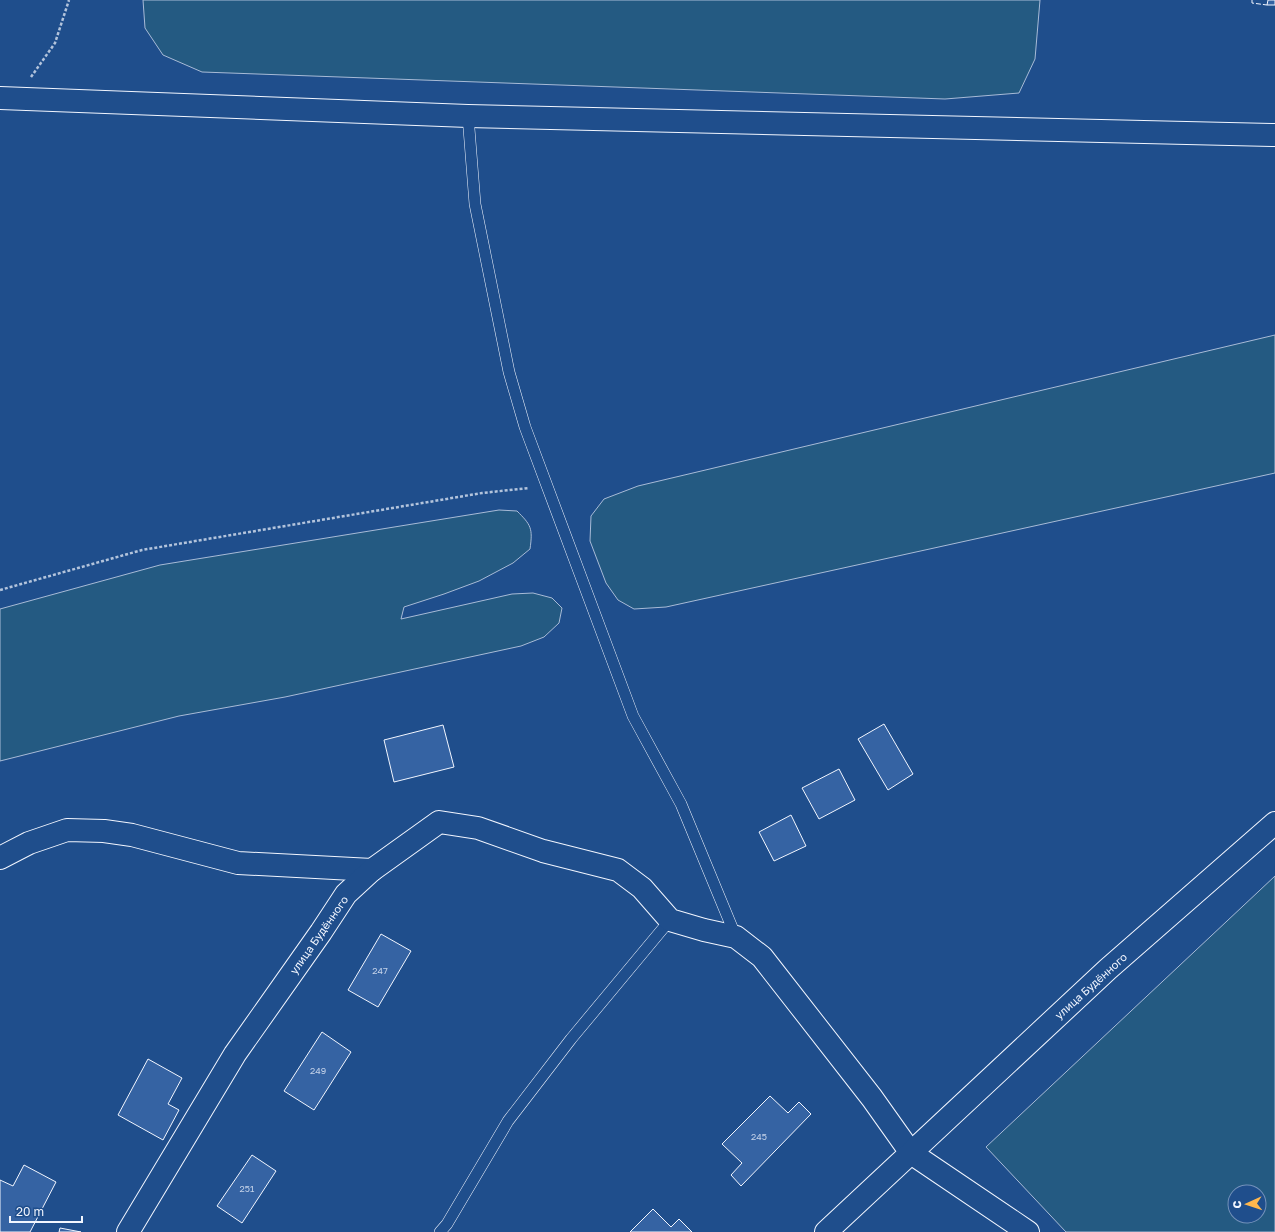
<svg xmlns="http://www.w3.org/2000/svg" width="1275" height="1232" font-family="'Golos Text',sans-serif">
	<rect width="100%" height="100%" fill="#1f4e8c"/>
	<g fill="#245a82" stroke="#a8bbd7" fill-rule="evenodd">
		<polygon points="143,0 1040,0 1035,59 1019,93 945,99 202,72 163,55 145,28"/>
		<polygon points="1275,335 1275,473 666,607 634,609 618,600 606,583 590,541 591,516 604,499 638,486"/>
		<path d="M499,510l18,1c14,14 16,17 13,38l-17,14 -34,18 -35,13 -40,13 -3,12 111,-25 21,-1 19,5 10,10 -3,15 -15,14 -23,9 -236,51 -106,19 -179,45v-152l160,-44z"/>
		<path d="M1275,876v356h-209l-80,-85zM1235,1192h24v24h-24z"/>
	</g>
	<g fill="#3563a3" stroke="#f2f6ff">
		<polygon points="1268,0 1275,0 1275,5 1267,5"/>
		<polygon points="884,724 913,774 888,790 858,739"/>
		<polygon points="443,725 454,767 394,782 384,740"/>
		<polygon points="839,769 855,800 819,819 802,788"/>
		<polygon points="791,815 806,846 774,861 759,832"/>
		<polygon points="381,934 411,951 378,1007 348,990"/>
		<polygon points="322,1032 351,1052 314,1110 284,1091"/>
		<polygon points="148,1059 182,1078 168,1104 179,1110 163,1140 118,1115"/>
		<polygon points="770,1096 788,1113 799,1102 811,1114 741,1186 731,1175 742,1163 722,1144"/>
		<polygon points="252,1155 276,1171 242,1223 217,1206"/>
		<polygon points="24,1165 56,1182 30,1232 0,1232 0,1180 13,1186"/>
		<polygon points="653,1209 671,1227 679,1219 692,1232 630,1232"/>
		<polygon points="60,1228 81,1232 59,1232"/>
	</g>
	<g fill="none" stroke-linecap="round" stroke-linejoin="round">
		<defs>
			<g id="service">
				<polyline points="468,116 475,204 509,372 525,427 633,716 681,804 736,937"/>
				<polyline points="440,1232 447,1224 508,1121 571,1039 670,920"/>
			</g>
			<g id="minor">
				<polyline points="0,98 468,116 1275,135"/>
				<polyline points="0,858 29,843 67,830 104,831 132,835 238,863 372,870"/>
				<polyline points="128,1232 235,1054 321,932 346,894 372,870 439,822 478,828 543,851 618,870 642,888 670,920 704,930 736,937 762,957 872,1098 911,1153 1028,1232"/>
			</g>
			<polyline id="secondary" points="826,1232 1108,969 1275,823"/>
		</defs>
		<use href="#service" stroke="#f2f6ff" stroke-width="12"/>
		<use href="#minor" stroke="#f2f6ff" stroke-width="24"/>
		<use href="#secondary" stroke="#f2f6ff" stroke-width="24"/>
		<g stroke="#b3c4dc" stroke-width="2.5" stroke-dasharray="3 2" stroke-linecap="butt">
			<polyline points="31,77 55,43 69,0"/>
			<polyline points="0,590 142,550 482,493 529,488"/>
		</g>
		<use href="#service" stroke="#1f4e8c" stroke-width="11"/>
		<use href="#minor" stroke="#1f4e8c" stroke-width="22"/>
		<use href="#secondary" stroke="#1f4e8c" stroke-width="22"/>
		<polyline stroke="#f2f6ff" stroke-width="1" stroke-dasharray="5 2" stroke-linecap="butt" points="1252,0 1252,3 1267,5"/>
	</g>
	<g text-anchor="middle" stroke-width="3" stroke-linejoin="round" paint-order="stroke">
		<g font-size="9" fill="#c3d1e8">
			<text x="380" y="974">247</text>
			<text x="318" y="1074">249</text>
			<text x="759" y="1140">245</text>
			<text x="247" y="1192">251</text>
		</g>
		<g font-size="11" fill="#f2f6ff" stroke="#1f4e8c">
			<text transform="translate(319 935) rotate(-55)" y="4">улица Будённого</text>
			<text transform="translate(1091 986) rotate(-42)" y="4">улица Будённого</text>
		</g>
	</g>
	<g transform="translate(1247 1204) rotate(267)"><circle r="19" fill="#1f4e8c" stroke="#7391ba"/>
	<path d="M0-3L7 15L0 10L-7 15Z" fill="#ffb74d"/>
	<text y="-6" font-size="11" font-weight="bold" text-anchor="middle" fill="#f2f6ff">С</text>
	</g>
	<path d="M10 1216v6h72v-6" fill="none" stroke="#f2f6ff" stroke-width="2"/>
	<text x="16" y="1216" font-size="12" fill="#f2f6ff" stroke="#1f4e8c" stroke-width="3" paint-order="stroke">20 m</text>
</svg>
